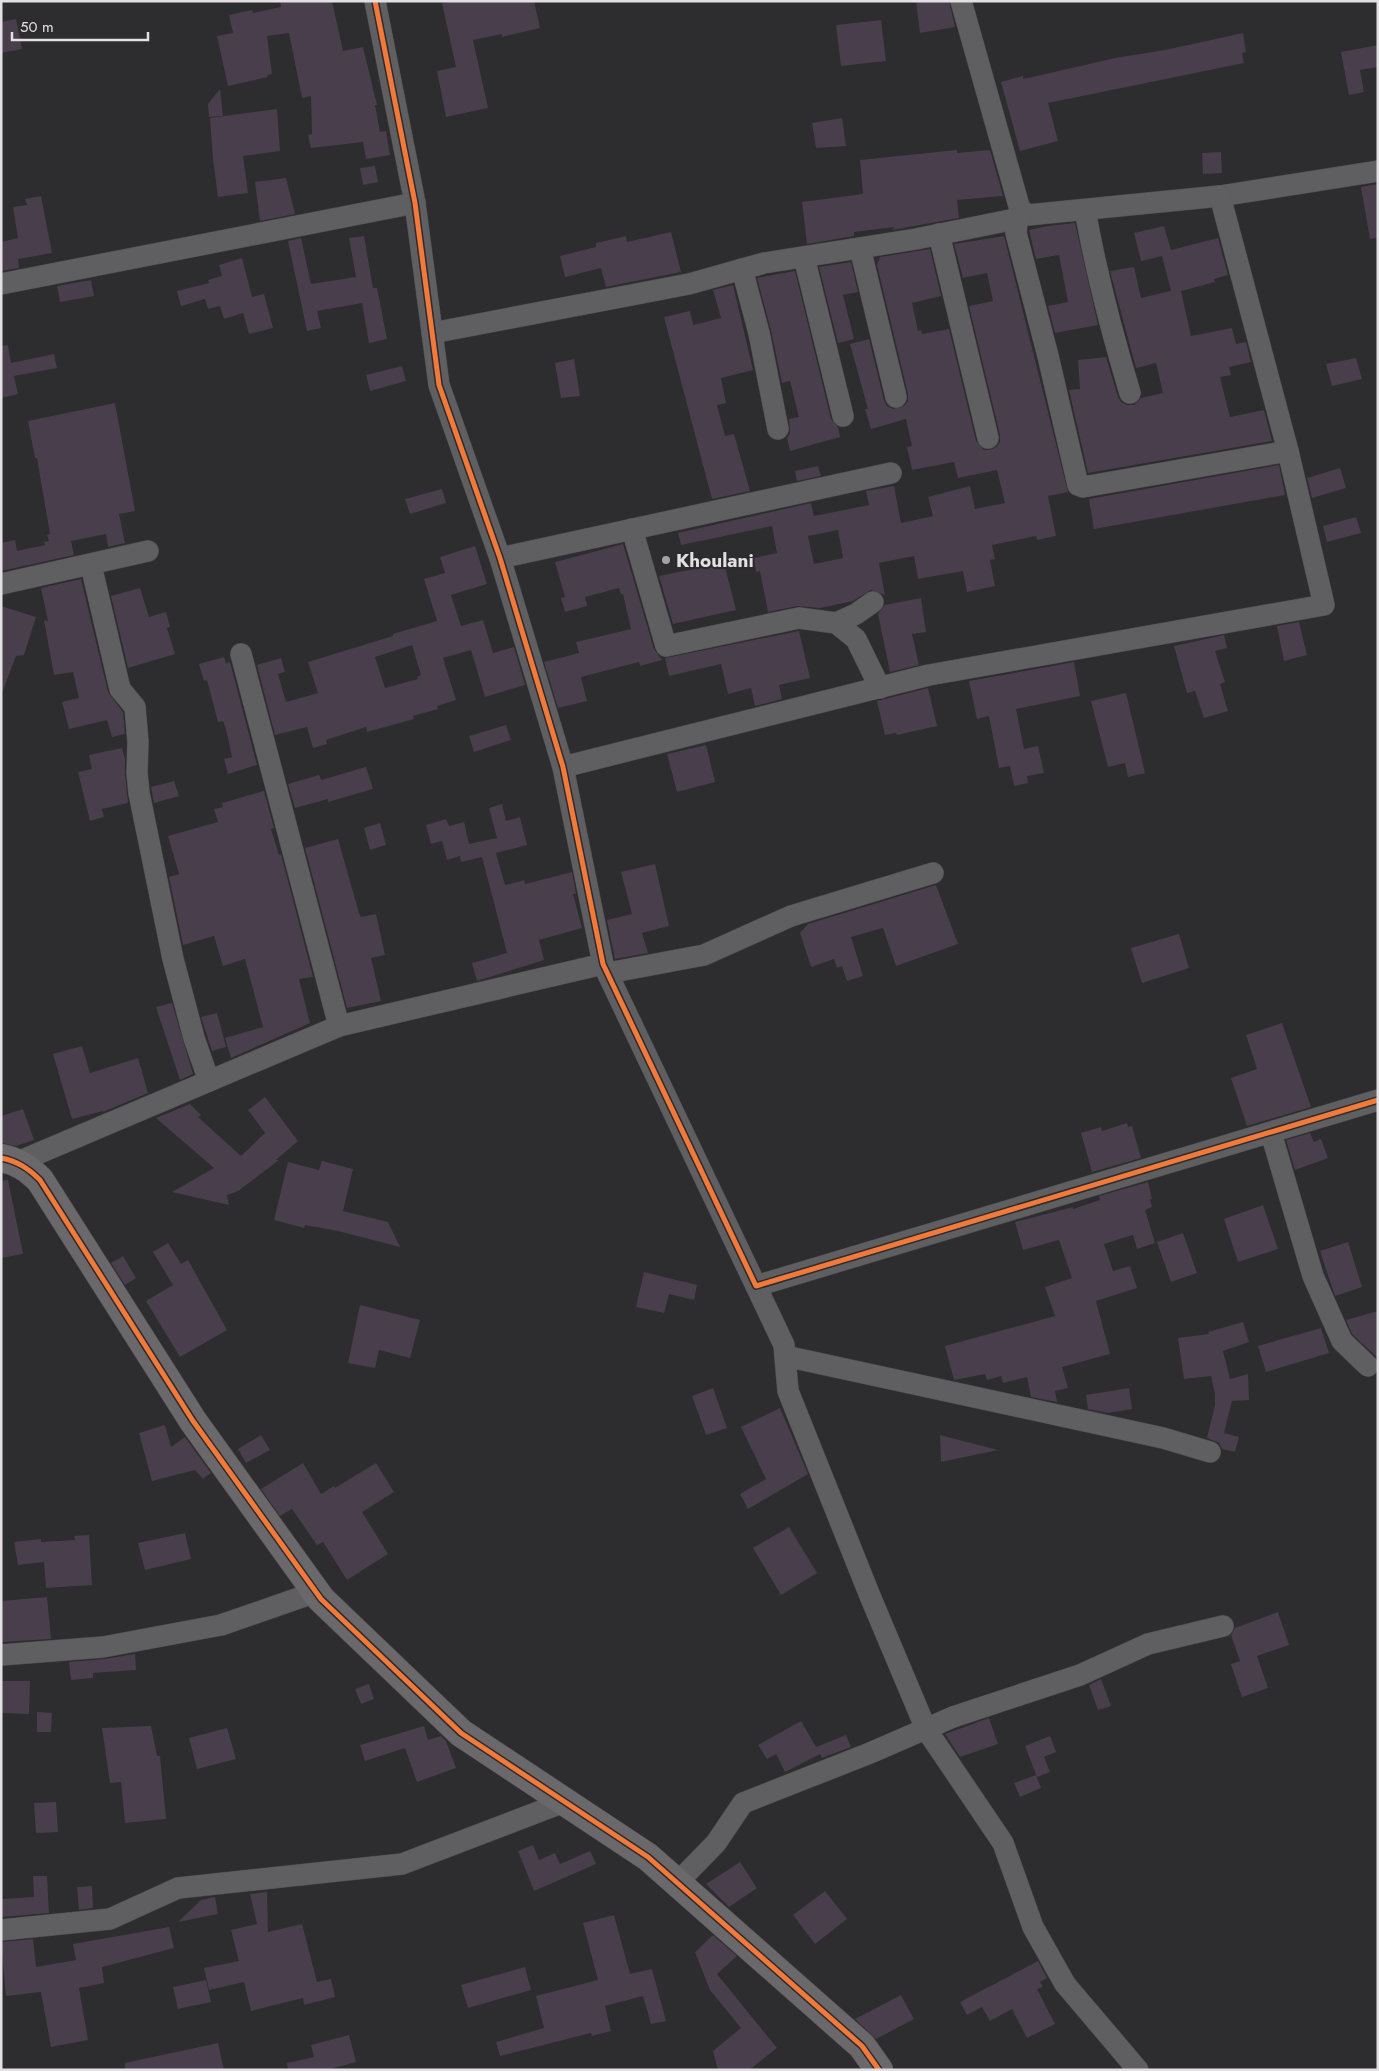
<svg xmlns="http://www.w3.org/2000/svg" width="1379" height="2071" font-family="Jost,sans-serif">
	<rect width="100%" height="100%" fill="#2d2c2e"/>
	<g fill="#483e4c" fill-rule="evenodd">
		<polygon points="280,1 332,1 343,51 363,47 377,105 375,105 380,132 386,131 390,155 366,159 363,142 311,148 308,135 312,134 311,96 302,98 289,33 267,36 272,74 267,75 268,77 228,86 217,36 233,33 229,15 252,10 253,13 281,7"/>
		<polygon points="452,1 534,1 540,28 502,37 502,34 473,40 488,108 446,117 437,71 456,67 442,3"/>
		<polygon points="916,1 949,1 955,27 920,33"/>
		<polygon points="16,19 22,49 1,53 1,22"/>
		<polygon points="881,20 886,61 841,66 836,25"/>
		<polygon points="1243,33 1246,52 1242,53 1244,63 1048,103 1058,141 1020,151 1001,82 1023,76 1023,79 1050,73 1115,58 1165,50"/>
		<polygon points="1378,45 1378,67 1360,70 1364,92 1349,95 1341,52"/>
		<polygon points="220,89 223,116 209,117 208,104"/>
		<polygon points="277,109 280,151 243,156 248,193 218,197 213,159 210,118"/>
		<polygon points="842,118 846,146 816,148 812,123"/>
		<polygon points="957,150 957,153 990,150 1003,196 957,200 959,218 892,230 894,227 854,232 854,236 807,244 802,202 863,194 860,160"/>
		<polygon points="1221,152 1222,173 1203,174 1202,153"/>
		<polygon points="375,166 378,182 363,185 360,168"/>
		<polygon points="286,178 295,214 260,221 255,182"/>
		<polygon points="1378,184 1378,238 1370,239 1361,187"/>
		<polygon points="41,196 52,253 18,259 19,268 1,271 1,242 18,238 13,207 27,205 25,199"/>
		<polygon points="1075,223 1098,325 1055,333 1048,306 1068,302 1059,255 1036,259 1029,230 1048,226"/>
		<polygon points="1164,226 1171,250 1218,238 1228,275 1214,279 1215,282 1181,291 1191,336 1232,328 1236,344 1246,342 1251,362 1229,367 1231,375 1220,377 1230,417 1264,410 1272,441 1088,473 1069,390 1080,389 1078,360 1106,357 1118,397 1121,402 1127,405 1134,405 1141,398 1163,393 1156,363 1136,368 1110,271 1134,267 1141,298 1171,291 1162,256 1141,261 1134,233"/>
		<polygon points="671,232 681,272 606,287 601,268 565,277 560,256 596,247 596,243 626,236 627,242"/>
		<polygon points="364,236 373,288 377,288 387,339 369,343 362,303 317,311 321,328 307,331 288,241 301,238 311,284 356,277 349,238"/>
		<path d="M1004,236l64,256 -20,4 8,40 -19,4 -1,-4 -44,9 3,14 -5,1 5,26 -28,6 -4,-21 -45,8 -4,-23 -35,7 6,32 -14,-5 -18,11 -33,7 -23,-2 -29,6 -8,-41 -4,1 -2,-14 23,-5 -5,-27 -91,19 -3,-12 133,-30 3,13 55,-11 -3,-14 28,-5 7,37 32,-7 -5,-19 42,-11 5,23 30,-6 -8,-33 -39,8 -4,-16 -42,8 -5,-23 5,-1 -6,-27 -35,10 -6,-20h3l-18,-65 19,-5 15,61 3,6 6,3 11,-3 4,-5v-7l-31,-129 3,-8 50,-8 11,47 -29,7 6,28 3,-1 1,4 27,-5 27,112 8,9h6l6,-3 4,-5v-7l-31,-129 24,-5 -6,-28 -24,5 -9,-34zM838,530l5,28 -29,6 -6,-28z"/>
		<polygon points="242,258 252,297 264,294 273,328 249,334 243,313 224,319 220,306 208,309 205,299 181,306 177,291 209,283 208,280 222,276 219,265"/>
		<polygon points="851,262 858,292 843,295 854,339 838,343 819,267"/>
		<polygon points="795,271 831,419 838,427 840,437 790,451 787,438 790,433 789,419 799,417 790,381 782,383 771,330 757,278"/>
		<polygon points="91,280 94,296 60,302 57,286"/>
		<polygon points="733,285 753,370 721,378 726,403 717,405 725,436 734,434 750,491 712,499 664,317 690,311 693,325 721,318 713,290"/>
		<polygon points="8,345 11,363 54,354 57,368 14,376 18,394 1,398 1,346"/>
		<polygon points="1356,358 1362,379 1332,386 1326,364"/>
		<polygon points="574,359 580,396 561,398 555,363"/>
		<polygon points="402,366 406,381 370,391 366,375"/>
		<polygon points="115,403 135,511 119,514 125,543 108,547 106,534 71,541 74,555 1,571 1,543 15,540 17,551 45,545 44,542 49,541 47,535 50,534 37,458 35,458 28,421"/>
		<polygon points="1279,465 1285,495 1094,529 1089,499"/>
		<polygon points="818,466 821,476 797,481 795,471"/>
		<polygon points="1340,468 1346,488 1312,498 1307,478"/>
		<polygon points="442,489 446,503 410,514 405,499"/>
		<polygon points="1356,517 1361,533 1327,542 1323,526"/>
		<polygon points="623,544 654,649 662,660 640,666 639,662 581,677 587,701 558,708 544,662 579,653 576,642 631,629 623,594 621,594 619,588 585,597 587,606 565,612 561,598 565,597 555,562"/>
		<path d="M475,546l12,38 -36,11 10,31 22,-6 10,33 21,-6 11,38 -40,12 -14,-47 -28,8 13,42 -19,6 1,3 -25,7 1,3 -47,13 -1,-5 -40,13 1,4 -14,4 -6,-21 -32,8 -18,-70 24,-7 4,14 -7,2 8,28 32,-9 -10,-31 85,-26v-2l44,-13 -13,-42 21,-6 -5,-16zM412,645l9,30 -4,2 1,2 -33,9 -10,-31z"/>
		<polygon points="724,563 736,610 673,624 659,576"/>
		<polygon points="81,579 108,692 123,712 125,734 112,737 107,720 69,729 62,702 79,698 73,672 54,675 44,620 48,621 41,588"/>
		<polygon points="140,588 149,617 166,612 170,627 167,628 175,654 128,668 111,596"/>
		<polygon points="921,598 926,632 912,634 919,665 890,672 878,614 885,605"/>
		<polygon points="1,606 36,617 24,655 16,656 2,693"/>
		<polygon points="1299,622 1307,655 1284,661 1277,626"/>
		<polygon points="799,631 810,678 779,685 782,699 755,706 751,688 728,694 721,664 669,676 665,658"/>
		<polygon points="1224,635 1227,648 1215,651 1225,682 1220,684 1228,711 1204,718 1195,691 1187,693 1174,646"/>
		<polygon points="224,657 226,663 230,662 257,765 228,774 224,759 232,757 226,729 223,721 218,722 207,680 204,681 199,664"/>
		<polygon points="1074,662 1080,696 1016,709 1024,749 1038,746 1044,773 1027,776 1028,783 1014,786 1010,766 999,768 989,716 977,719 969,681"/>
		<polygon points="928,688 937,726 897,735 896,733 885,735 877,701"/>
		<polygon points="1126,693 1145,773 1128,777 1125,763 1108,767 1091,701"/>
		<polygon points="506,725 511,740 474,752 469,736"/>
		<polygon points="706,745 715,782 677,792 667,754"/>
		<polygon points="122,748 125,759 125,774 128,803 102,809 104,817 90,821 78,772 92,769 89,755"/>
		<polygon points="366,767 373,789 328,802 328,799 295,808 288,784 319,775 321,780"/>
		<polygon points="174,781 179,796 154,803 151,787"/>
		<polygon points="264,791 274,828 271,829 279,855 281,854 313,977 299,979 310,1023 231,1058 225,1038 263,1027 245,959 223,966 214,936 183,945 169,877 179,874 168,836 218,822 214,809 223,807 222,803"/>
		<polygon points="502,804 506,821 520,817 527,845 496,853 505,885 524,880 525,884 572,872 576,894 573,894 582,928 539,940 544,960 477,981 472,963 507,953 482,857 461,862 460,856 447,860 442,841 431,844 426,825 446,819 449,826 464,822 469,844 497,838 489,808"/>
		<polygon points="380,823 386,845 370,850 364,828"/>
		<polygon points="338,839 359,913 361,917 376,914 385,955 371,958 381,1001 347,1008 305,848"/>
		<polygon points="655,864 669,926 642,933 648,953 615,959 607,920 632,914 621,872"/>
		<polygon points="936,885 958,944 896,966 883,928 851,937 863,976 847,981 842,966 837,968 834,959 811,967 800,933 808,924"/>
		<polygon points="1179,934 1189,968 1142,983 1131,948"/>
		<polygon points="172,1003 193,1074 180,1080 156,1007"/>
		<polygon points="217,1013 226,1047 212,1051 201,1017"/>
		<polygon points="1282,1023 1311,1107 1247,1126 1231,1078 1257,1069 1246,1035"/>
		<polygon points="82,1046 90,1073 138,1058 148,1093 103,1112 103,1111 72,1119 53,1054"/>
		<polygon points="265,1097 298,1141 276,1160 279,1160 238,1191 227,1195 229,1205 172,1192 214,1168 156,1118 190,1104 201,1115 198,1117 241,1156 265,1133 248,1110"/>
		<polygon points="23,1109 34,1140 16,1146 1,1143 1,1116"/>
		<polygon points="1127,1123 1128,1127 1132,1126 1141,1158 1092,1172 1081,1133 1101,1127 1102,1131"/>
		<polygon points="1310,1133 1314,1142 1321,1139 1328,1158 1295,1170 1286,1140"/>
		<polygon points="322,1161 353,1169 343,1211 388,1222 400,1247 338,1231 305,1225 304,1228 274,1220 288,1162 319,1170"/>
		<polygon points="8,1180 23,1254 1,1258 1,1181"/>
		<polygon points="1148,1182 1152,1199 1150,1199 1152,1207 1145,1210 1155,1243 1137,1249 1133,1235 1104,1244 1113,1271 1130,1266 1137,1288 1096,1301 1110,1354 1062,1367 1068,1388 1055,1391 1057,1402 1031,1397 1027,1377 1003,1383 1001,1376 987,1380 985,1374 954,1380 945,1346 1055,1316 1045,1287 1072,1278 1059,1240 1023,1250 1015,1222 1073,1207 1073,1209 1100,1200 1099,1196"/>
		<polygon points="1263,1205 1278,1249 1238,1262 1224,1219"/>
		<polygon points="1183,1233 1197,1273 1171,1282 1157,1242"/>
		<polygon points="1348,1242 1362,1287 1335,1296 1320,1251"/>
		<polygon points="168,1243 181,1264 188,1260 227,1330 180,1357 146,1301 173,1285 153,1252"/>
		<polygon points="123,1256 136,1278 125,1285 111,1263"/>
		<polygon points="644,1272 697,1285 694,1300 669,1294 664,1313 636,1307"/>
		<polygon points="360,1305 420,1320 410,1358 379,1350 375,1368 348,1363"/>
		<polygon points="1378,1311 1378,1358 1352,1334 1346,1320"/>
		<polygon points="1243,1322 1249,1342 1223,1351 1230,1379 1248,1374 1249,1400 1232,1401 1224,1433 1239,1437 1235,1452 1222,1449 1219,1443 1207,1438 1215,1405 1215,1394 1211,1376 1184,1379 1178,1338 1209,1334 1208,1332"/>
		<polygon points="1321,1328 1329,1353 1266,1372 1258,1346"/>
		<polygon points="713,1388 727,1428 706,1435 692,1396"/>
		<polygon points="1129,1388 1132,1409 1108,1413 1088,1409 1086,1395"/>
		<polygon points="780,1408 808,1474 748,1509 740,1494 766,1479 741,1427"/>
		<polygon points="165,1425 171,1447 185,1437 211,1473 203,1479 195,1470 152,1481 139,1433"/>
		<polygon points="261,1435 270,1450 246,1463 238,1449"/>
		<polygon points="940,1435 998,1450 941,1462"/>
		<polygon points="303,1463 321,1494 334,1486 335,1488 376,1463 394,1492 362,1512 388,1554 347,1580 323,1542 317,1545 292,1509 280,1516 261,1489"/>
		<polygon points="789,1527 817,1573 781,1595 753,1548"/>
		<polygon points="185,1533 191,1559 145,1570 138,1543"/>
		<polygon points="89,1535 92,1585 46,1588 44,1562 18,1565 14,1542 41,1539 41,1542 75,1540 74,1536"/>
		<polygon points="47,1597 51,1639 1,1642 1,1601"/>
		<polygon points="1278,1612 1289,1645 1257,1656 1268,1688 1242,1697 1231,1664 1240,1661 1231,1635 1235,1628"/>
		<polygon points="135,1654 136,1670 93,1673 93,1678 71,1680 69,1662 104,1659"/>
		<polygon points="1101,1679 1111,1706 1098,1710 1089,1685"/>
		<polygon points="1,1681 30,1681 29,1714 1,1713"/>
		<polygon points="369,1684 374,1699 361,1704 355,1689"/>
		<polygon points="37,1712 52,1713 51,1732 37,1732"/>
		<polygon points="989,1718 998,1744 960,1757 945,1734"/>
		<polygon points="801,1721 816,1747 846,1735 851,1747 822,1758 820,1754 785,1772 776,1754 767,1759 758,1745"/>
		<polygon points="151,1726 157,1756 160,1756 166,1819 125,1823 121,1782 110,1783 102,1728"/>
		<polygon points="424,1726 428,1740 441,1736 446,1741 456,1768 417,1782 405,1748 365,1761 360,1745"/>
		<polygon points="227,1728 236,1759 197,1769 189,1738"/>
		<polygon points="1050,1736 1056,1752 1044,1757 1050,1772 1037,1777 1025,1746"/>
		<polygon points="1036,1775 1041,1788 1020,1797 1014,1783"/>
		<polygon points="56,1802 58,1832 36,1833 34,1803"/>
		<polygon points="533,1845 539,1860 555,1853 560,1864 590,1851 596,1864 534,1891 518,1851"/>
		<polygon points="740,1862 757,1888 729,1907 706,1884"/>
		<polygon points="33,1876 47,1876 49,1913 2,1917 2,1899 34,1897"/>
		<polygon points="92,1886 93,1908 79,1910 77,1887"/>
		<polygon points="825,1891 847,1919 815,1944 793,1915"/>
		<polygon points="267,1892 268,1932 302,1924 317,1982 331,1979 335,1997 304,2005 303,1998 251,2011 244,1982 209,1990 204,1968 239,1961 231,1930 257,1924 250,1894"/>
		<polygon points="215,1897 218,1914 178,1922 201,1900"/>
		<polygon points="614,1915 630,1974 652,1969 666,2021 651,2024 643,1996 605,2006 611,2031 592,2036 591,2033 500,2056 496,2042 544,2028 536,1996 598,1980 583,1923"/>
		<polygon points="169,1927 174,1948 102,1967 104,1983 79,1988 88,2040 51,2047 41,1992 6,1996 1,1942 33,1939 36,1967 76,1960 73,1944"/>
		<polygon points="713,1935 737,1956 717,1974 777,2048 749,2070 718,2070 713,2051 741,2028 710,1990 695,1952"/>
		<polygon points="1038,1961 1047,1978 1040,1982 1043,1987 1037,1989 1055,2024 1027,2038 1012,2009 990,2021 982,2007 967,2015 960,2002"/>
		<polygon points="525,1967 531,1990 468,2008 461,1985"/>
		<polygon points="206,1980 211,2002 178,2009 173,1987"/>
		<polygon points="901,1995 914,2019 876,2039 855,2019"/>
		<polygon points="349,2035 356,2062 327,2070 288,2070 287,2063 314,2057 311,2045"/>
		<polygon points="218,2043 224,2070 125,2070 125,2063"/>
	</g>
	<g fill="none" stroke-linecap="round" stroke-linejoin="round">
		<defs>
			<g id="street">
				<polyline points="375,1 415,203 439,385 500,558 563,767 603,964 756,1286 1378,1100"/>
				<polyline points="961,1 1019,206 1022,211 1028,215 1220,196 1378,171"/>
				<path d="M1085,210c11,62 27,123 45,183"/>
				<polyline points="1025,213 1017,222 1016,233 1048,356 1078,485 1083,487 1288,451"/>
				<polyline points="939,234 988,438"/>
				<polyline points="860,248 896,397"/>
				<polyline points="804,257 843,416"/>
				<polyline points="742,269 759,333 778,429"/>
				<polyline points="1,284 415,203"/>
				<polyline points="432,333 689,284 764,263 916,239 1020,218"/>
				<polyline points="632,529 666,646 799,618 836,623 856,639 880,688"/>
				<polyline points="500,558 891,473"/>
				<polyline points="91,565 120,689 135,707 138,742 137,773 139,793 173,959 194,1038 209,1081"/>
				<polyline points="1,584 148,551"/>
				<polyline points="836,623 856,614 873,602"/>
				<polyline points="241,654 339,1026"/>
				<polyline points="563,767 929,675 1324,605 1288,451 1220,196"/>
				<polyline points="608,973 704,955 791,916 933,873"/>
				<polyline points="1271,1133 1313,1276 1342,1341 1368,1366"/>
				<polyline points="18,1162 339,1026 603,964"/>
				<polyline points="756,1286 784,1345 788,1391 870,1596 926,1729 1003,1843 1033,1927 1065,1984 1138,2070"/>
				<polyline points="785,1356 1163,1438 1210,1452"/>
				<polyline points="1,1655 103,1647 221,1625 316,1592"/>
				<polyline points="677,1883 716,1843 743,1803 870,1753 953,1717 1080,1675 1148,1644 1223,1626"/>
				<polyline points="1,1930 110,1919 178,1888 402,1864 564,1802"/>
			</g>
			<path id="secondary" d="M1,1158c16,3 27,10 39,22l153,241 128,178 140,134 187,124 214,189 17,24"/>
		</defs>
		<use href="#street" stroke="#4b494c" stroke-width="22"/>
		<use href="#secondary" stroke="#4b494c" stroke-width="29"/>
		<use href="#street" stroke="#5f5e60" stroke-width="21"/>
		<use href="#secondary" stroke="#6a686b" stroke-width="28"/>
		<defs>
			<g id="cycleway">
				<polyline points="375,1 415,203 439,385 500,558 563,767 603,964 756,1286 1378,1100"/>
				<path d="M1,1158c16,3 27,10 39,22l153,241 128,178 140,134 187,124 214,189 17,24"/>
			</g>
		</defs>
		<use href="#cycleway" stroke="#2e2b2f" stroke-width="8"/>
		<use href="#cycleway" stroke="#f17a3a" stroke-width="5"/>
	</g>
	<circle fill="#a3a1a4" stroke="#2e2b2f" stroke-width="2" cx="666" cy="560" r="5"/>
	<g text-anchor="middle" stroke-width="4.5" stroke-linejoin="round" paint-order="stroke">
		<g font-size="19" font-weight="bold" fill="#e2e0e3" stroke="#2e2b2f" text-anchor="start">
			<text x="676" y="567">Khoulani</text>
		</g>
	</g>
	<rect width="1379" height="2071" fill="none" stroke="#e2e0e3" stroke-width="5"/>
	<path d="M12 32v8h136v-8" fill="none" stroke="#e2e0e3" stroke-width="2.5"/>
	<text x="20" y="32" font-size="15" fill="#e2e0e3" stroke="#2e2b2f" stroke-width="4" paint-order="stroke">50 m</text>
</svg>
